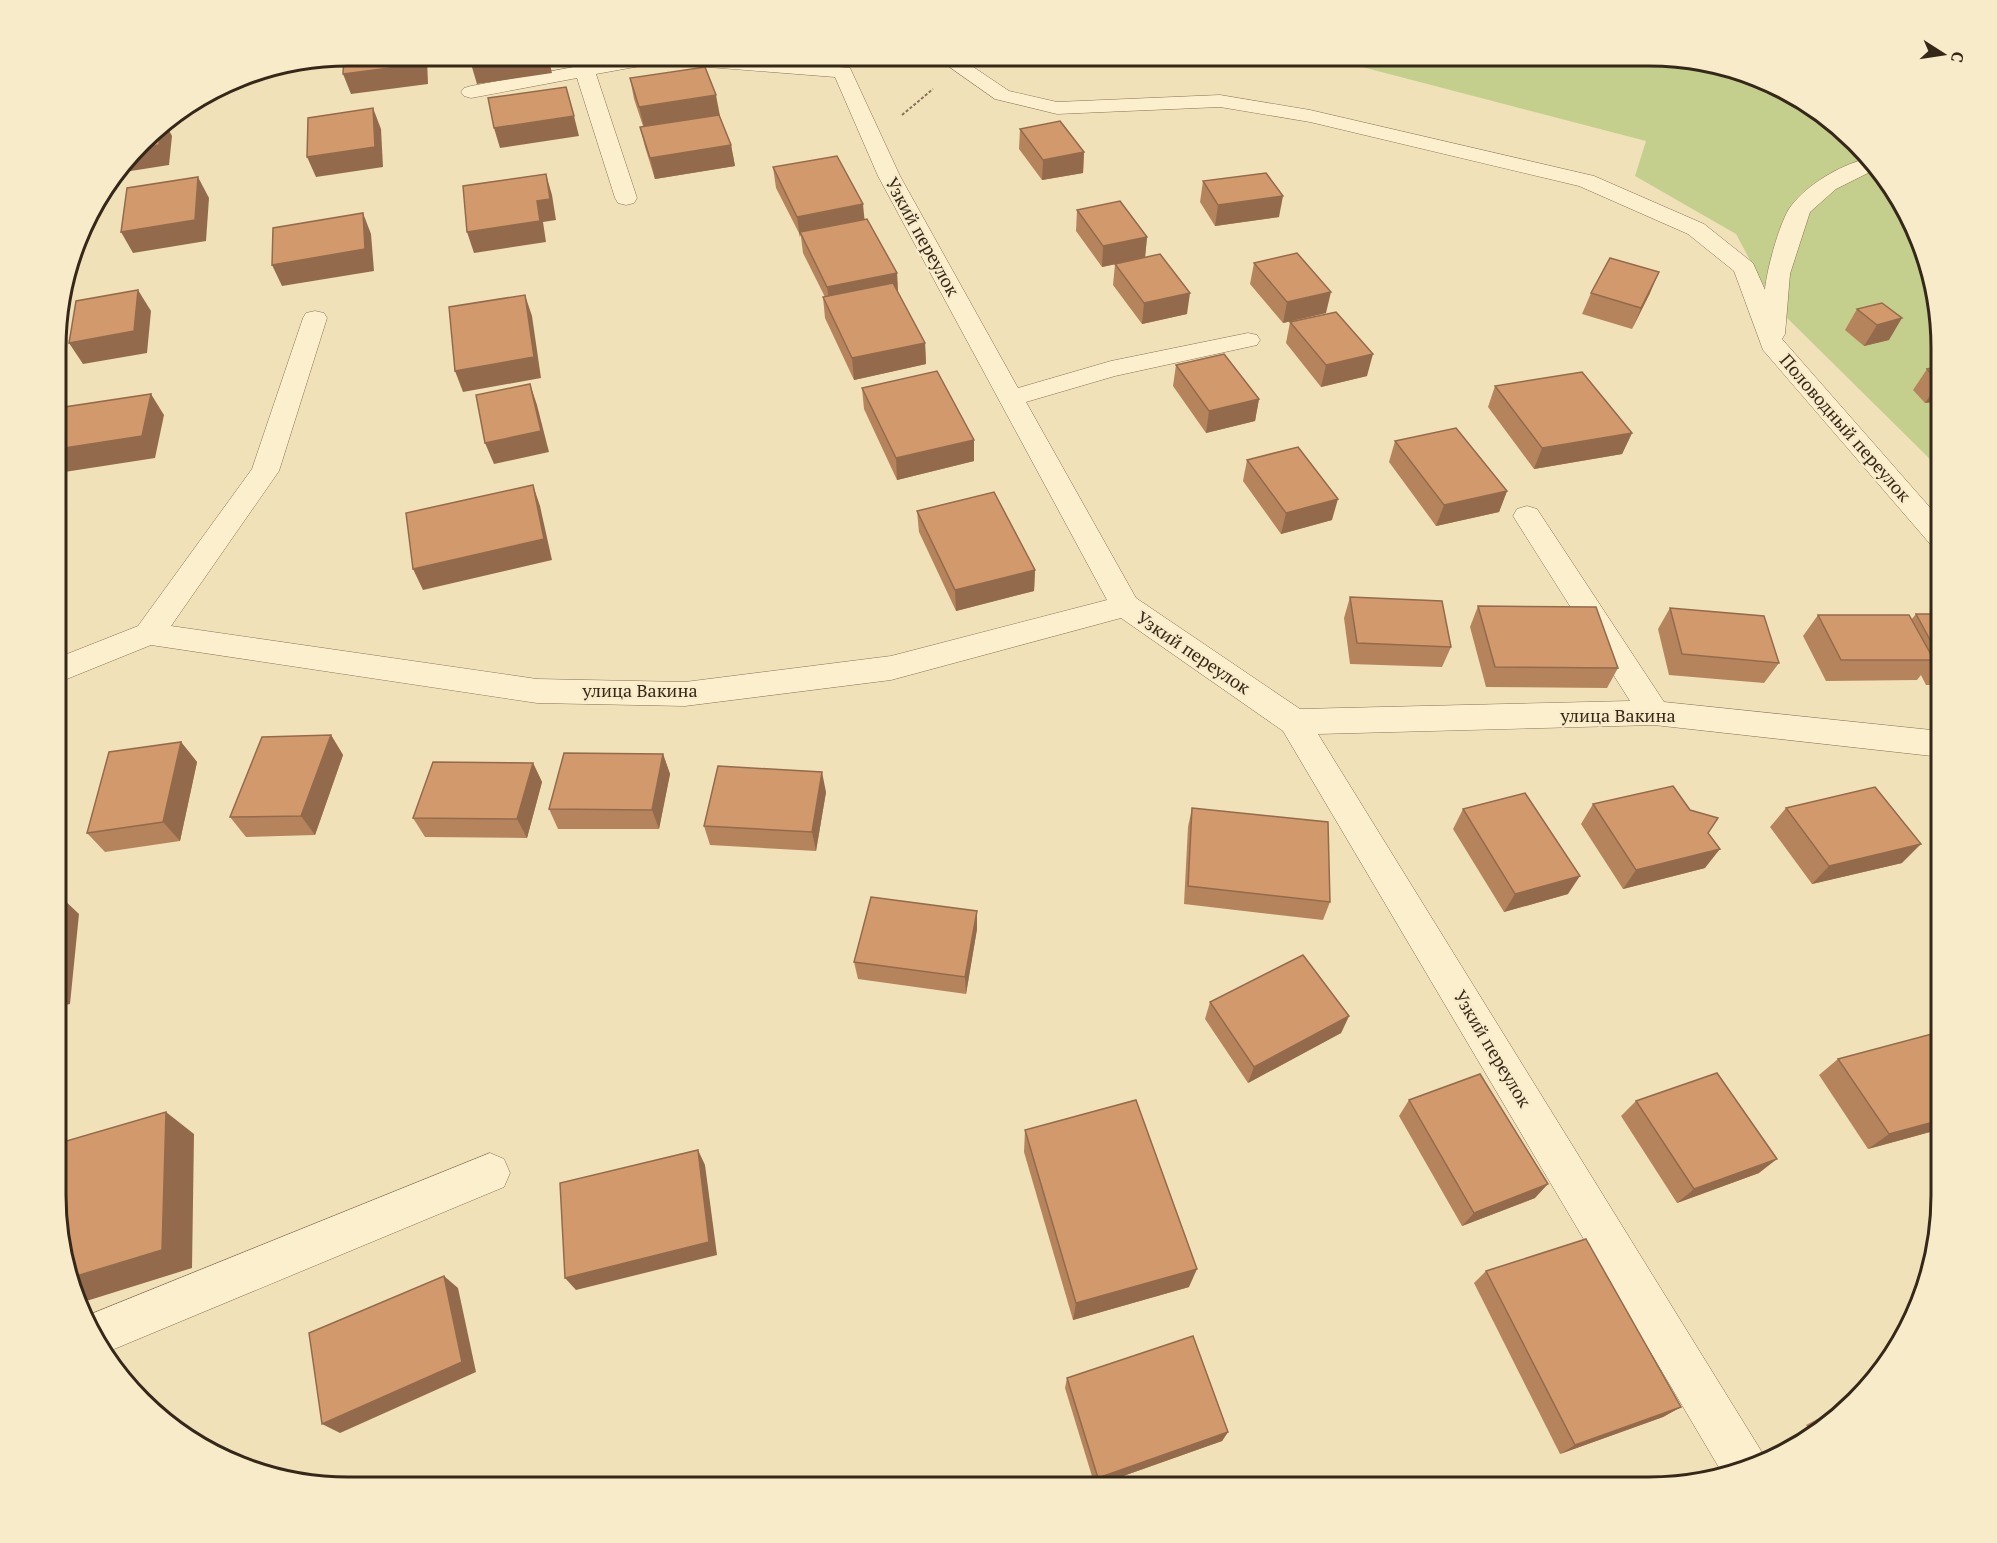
<svg xmlns="http://www.w3.org/2000/svg" width="1997" height="1543" font-family="'PT Serif',serif">
	<rect width="100%" height="100%" fill="#f1e1b9"/>
	<polygon fill="#c5cf8d" points="1320,56 1668,56 1760,78 1842,128 1911,219 1941,348 1941,470 1774,305 1736,234 1635,176 1646,141"/>
	<g fill="none" stroke-linecap="round" stroke-linejoin="round">
		<defs>
			<g id="minor">
				<polygon points="633,56 713,56 850,68 900,176 1018,388 1111,361 1248,333 1257,335 1260,340 1257,345 1115,376 1026,402 1136,598 1300,709 1630,701 1513,516 1517,509 1527,506 1537,509 1664,702 1941,731 1941,757 1654,725 1318,734 1760,1449 1765,1460 1721,1471 1283,731 1121,618 891,680 685,706 537,703 151,645 57,683 57,658 138,626 252,469 303,318 306,313 315,311 324,313 327,318 279,471 171,626 537,679 685,682 891,656 1107,600 878,176 835,77 657,63 596,74 637,198 634,203 626,205 618,203 615,198 577,78 471,98 464,96 461,92 464,88 471,86"/>
				<path d="M934,56h23l52,35 48,11 163,-7 90,15 284,66 110,48 49,39 12,27c1,-18 15,-70 26,-84 17,-22 48,-40 74,-47l9,11 -38,19 -26,23 -20,62 -5,60 -3,5 159,181v28l-10,-3 -168,-195 -29,-79 -46,-37 -109,-48 -269,-64 -90,-15 -163,7 -62,-15z"/>
				<polygon points="490,1153 504,1159 510,1173 504,1187 107,1352 86,1325 84,1317"/>
			</g>
		</defs>
		<use href="#minor" stroke="#887053" stroke-width="1"/>
		<polyline stroke="#887053" stroke-width="2" stroke-dasharray="3 2" stroke-linecap="butt" points="902,115 933,89"/>
		<use href="#minor" fill="#fbefcd" fill-rule="evenodd"/>
	</g>
	<g fill="#b5845d">
		<polygon points="630,78 719,116 731,145 735,166 655,179 645,147 640,127 643,126 634,99"/>
		<polygon points="1020,129 1084,152 1083,173 1042,180 1019,149"/>
		<polygon points="773,167 865,219 897,273 898,293 925,343 926,364 854,380 825,318 823,297 825,297 803,253 801,237 776,188"/>
		<polygon points="1203,181 1279,217 1215,226 1200,202"/>
		<polygon points="1077,210 1147,237 1145,257 1187,314 1142,324 1113,285 1115,264 1102,267 1076,231"/>
		<polygon points="1254,263 1326,313 1283,323 1250,284"/>
		<polygon points="1591,293 1650,293 1632,329 1582,314"/>
		<polygon points="1882,303 1889,340 1864,346 1845,330 1857,309"/>
		<polygon points="1290,322 1367,376 1321,387 1286,343"/>
		<polygon points="1176,365 1259,399 1255,421 1206,433 1173,386"/>
		<polygon points="1941,366 1941,401 1925,403 1913,390 1927,369"/>
		<polygon points="1495,386 1632,433 1622,454 1534,469 1488,407"/>
		<polygon points="862,388 974,461 897,480 864,409"/>
		<polygon points="1395,441 1507,491 1499,512 1436,526 1389,462"/>
		<polygon points="1247,460 1332,520 1281,534 1243,481"/>
		<polygon points="917,511 1035,570 1034,591 956,611 919,532"/>
		<polygon points="1350,597 1451,647 1442,667 1350,664 1344,618"/>
		<polygon points="1478,606 1618,668 1607,688 1486,687 1470,627"/>
		<polygon points="1670,608 1779,663 1764,683 1669,675 1658,629"/>
		<polygon points="1916,614 1941,614 1941,685 1926,685 1921,675 1917,680 1826,681 1803,636 1818,615 1911,620"/>
		<polygon points="331,735 343,755 315,835 246,837 230,817"/>
		<polygon points="181,742 197,762 180,841 105,852 87,833"/>
		<polygon points="663,754 670,774 659,829 558,829 549,809"/>
		<polygon points="533,763 542,782 527,838 425,837 413,818"/>
		<polygon points="826,792 816,851 710,845 704,826"/>
		<polygon points="1593,804 1690,810 1708,833 1705,868 1623,889 1581,824"/>
		<polygon points="1192,808 1330,902 1323,920 1184,904 1188,827"/>
		<polygon points="1786,808 1902,863 1812,884 1770,827"/>
		<polygon points="1463,809 1568,894 1504,912 1453,829"/>
		<polygon points="977,929 966,994 858,979 854,962"/>
		<polygon points="1210,1002 1349,1016 1341,1033 1248,1083 1205,1019"/>
		<polygon points="1838,1059 1941,1129 1868,1149 1819,1075"/>
		<polygon points="1409,1100 1535,1198 1462,1226 1399,1116"/>
		<polygon points="1636,1101 1759,1173 1677,1203 1621,1116"/>
		<polygon points="1025,1130 1189,1287 1073,1320 1024,1152"/>
		<polygon points="1486,1271 1681,1407 1663,1417 1560,1454 1474,1283"/>
		<polygon points="1067,1378 1228,1432 1222,1441 1095,1486 1065,1388"/>
		<polygon points="1853,1400 1811,1432 1806,1425"/>
	</g>
	<g fill="#936b4c">
		<polygon points="421,56 426,56 427,58 428,84 351,94 343,74"/>
		<polygon points="531,56 548,56 552,73 477,84 471,64"/>
		<polygon points="716,95 720,116 644,127 639,107"/>
		<polygon points="373,108 381,129 383,167 316,177 307,157"/>
		<polygon points="574,116 579,136 500,148 494,128"/>
		<polygon points="165,122 172,136 169,165 118,173 139,148 161,125"/>
		<polygon points="731,145 735,166 655,179 650,158"/>
		<polygon points="1084,152 1083,173 1042,180 1043,160"/>
		<polygon points="546,174 552,195 556,220 543,222 546,242 474,253 467,232 537,201"/>
		<polygon points="198,177 209,198 206,241 133,253 121,232"/>
		<polygon points="1283,196 1279,217 1215,226 1218,205"/>
		<polygon points="863,204 865,225 800,232 800,238 797,217"/>
		<polygon points="363,213 371,234 374,271 282,286 272,265"/>
		<polygon points="1147,237 1145,258 1102,267 1103,246"/>
		<polygon points="1659,272 1650,293 1632,329 1641,308"/>
		<polygon points="897,273 898,294 830,308 827,287"/>
		<polygon points="138,290 151,311 147,353 83,364 69,343"/>
		<polygon points="1331,292 1326,313 1283,323 1287,302"/>
		<polygon points="1190,293 1187,314 1142,324 1144,303"/>
		<polygon points="525,295 532,316 541,378 463,392 455,371"/>
		<polygon points="1902,318 1889,340 1864,346 1877,325"/>
		<polygon points="925,343 926,364 854,380 852,358"/>
		<polygon points="1373,354 1367,376 1321,387 1326,365"/>
		<polygon points="1939,382 1941,382 1941,401 1925,403"/>
		<polygon points="530,384 537,405 549,452 494,464 485,443"/>
		<polygon points="151,394 164,415 155,458 58,473 58,449"/>
		<polygon points="1259,399 1255,421 1206,433 1209,411"/>
		<polygon points="1632,433 1622,454 1534,469 1542,448"/>
		<polygon points="974,440 974,461 897,480 896,458"/>
		<polygon points="533,485 540,506 552,560 423,590 413,569"/>
		<polygon points="1507,491 1499,512 1436,526 1444,505"/>
		<polygon points="1338,499 1332,520 1281,534 1286,513"/>
		<polygon points="1035,570 1034,591 956,611 955,590"/>
		<polygon points="331,735 343,755 315,835 301,816"/>
		<polygon points="181,742 197,762 180,841 163,822"/>
		<polygon points="663,754 670,774 659,829 652,810"/>
		<polygon points="533,763 542,782 527,838 517,819"/>
		<polygon points="822,772 826,792 816,851 812,832"/>
		<polygon points="1921,844 1902,863 1812,884 1829,866"/>
		<polygon points="1720,849 1705,868 1623,889 1636,870"/>
		<polygon points="1580,876 1568,894 1504,912 1515,894"/>
		<polygon points="59,895 79,914 70,1004 57,1007 57,916"/>
		<polygon points="977,911 977,929 966,994 965,977"/>
		<polygon points="1349,1016 1341,1033 1248,1083 1254,1067"/>
		<polygon points="166,1112 194,1134 192,1268 80,1303 73,1277"/>
		<polygon points="1941,1120 1941,1129 1868,1149 1889,1134"/>
		<polygon points="698,1150 705,1165 717,1255 576,1290 565,1278"/>
		<polygon points="1777,1159 1759,1173 1677,1203 1694,1189"/>
		<polygon points="1548,1184 1535,1198 1462,1226 1474,1213"/>
		<polygon points="1197,1269 1189,1287 1073,1320 1076,1303"/>
		<polygon points="444,1276 458,1288 476,1372 340,1433 322,1424"/>
		<polygon points="148,1406 159,1411 159,1418 155,1415"/>
		<polygon points="1681,1407 1663,1417 1560,1454 1575,1445"/>
		<polygon points="1228,1432 1222,1441 1095,1486 1098,1478"/>
	</g>
	<g fill="#d2996c" stroke="#936b4c" stroke-width="1.5">
		<polygon points="344,56 421,56 421,64 343,74"/>
		<polygon points="470,56 531,56 471,64"/>
		<polygon points="705,67 716,95 639,107 630,78"/>
		<polygon points="566,87 574,116 494,128 488,98"/>
		<polygon points="373,108 375,147 307,157 308,118"/>
		<polygon points="719,115 731,145 650,158 640,127"/>
		<polygon points="1060,121 1084,152 1043,160 1020,129"/>
		<polygon points="161,125 159,145 139,148 155,128"/>
		<polygon points="837,156 863,204 797,217 773,167"/>
		<polygon points="1266,173 1283,196 1218,205 1203,181"/>
		<polygon points="546,174 550,199 537,201 540,221 467,232 463,186"/>
		<polygon points="198,177 195,220 121,232 127,188"/>
		<polygon points="1120,201 1147,237 1103,246 1077,210"/>
		<polygon points="363,213 365,249 272,265 273,228"/>
		<polygon points="867,219 897,273 827,287 800,232"/>
		<polygon points="1297,253 1331,292 1287,302 1254,263"/>
		<polygon points="1160,254 1190,293 1144,303 1115,264"/>
		<polygon points="1610,258 1659,272 1641,308 1591,293"/>
		<polygon points="893,283 925,343 852,358 823,297"/>
		<polygon points="138,290 134,331 69,343 76,301"/>
		<polygon points="525,295 534,357 455,371 449,307"/>
		<polygon points="1882,303 1902,318 1877,325 1857,309"/>
		<polygon points="1336,312 1373,354 1326,365 1290,322"/>
		<polygon points="1224,354 1259,399 1209,411 1176,365"/>
		<polygon points="1941,366 1941,382 1939,382 1927,369"/>
		<polygon points="937,371 974,440 896,458 862,388"/>
		<polygon points="1582,372 1632,433 1542,448 1495,386"/>
		<polygon points="530,384 541,431 485,443 476,395"/>
		<polygon points="151,394 142,436 58,449 58,408"/>
		<polygon points="1456,428 1507,491 1444,505 1395,441"/>
		<polygon points="1298,447 1338,499 1286,513 1247,460"/>
		<polygon points="533,485 544,539 413,569 406,513"/>
		<polygon points="994,492 1035,570 955,590 917,511"/>
		<polygon points="1350,597 1442,601 1451,647 1357,643"/>
		<polygon points="1478,606 1596,607 1618,668 1495,667"/>
		<polygon points="1670,608 1764,616 1779,663 1682,654"/>
		<polygon points="1916,614 1941,614 1941,660"/>
		<polygon points="1818,615 1909,615 1934,660 1841,660"/>
		<polygon points="331,735 301,816 230,817 262,737"/>
		<polygon points="181,742 163,822 87,833 109,752"/>
		<polygon points="564,753 663,754 652,810 549,809"/>
		<polygon points="433,762 533,763 517,819 413,818"/>
		<polygon points="718,766 822,772 812,832 704,826"/>
		<polygon points="1673,786 1690,810 1718,818 1708,833 1720,849 1636,870 1593,804"/>
		<polygon points="1875,787 1921,844 1829,866 1786,808"/>
		<polygon points="1525,793 1580,876 1515,894 1463,809"/>
		<polygon points="1192,808 1328,822 1330,902 1188,886"/>
		<polygon points="59,895 57,916 57,896"/>
		<polygon points="871,897 977,911 965,977 854,962"/>
		<polygon points="1303,955 1349,1016 1254,1067 1210,1002"/>
		<polygon points="1939,1032 1941,1035 1941,1120 1889,1134 1838,1059"/>
		<polygon points="1717,1073 1777,1159 1694,1189 1636,1101"/>
		<polygon points="1480,1074 1548,1184 1474,1213 1409,1100"/>
		<polygon points="1136,1100 1197,1269 1076,1303 1025,1130"/>
		<polygon points="166,1112 162,1250 73,1277 56,1214 56,1144"/>
		<polygon points="698,1150 709,1242 565,1278 560,1183"/>
		<polygon points="1586,1239 1681,1407 1575,1445 1486,1271"/>
		<polygon points="444,1276 462,1362 322,1424 309,1333"/>
		<polygon points="1193,1336 1228,1432 1098,1478 1067,1378"/>
		<polygon points="1844,1407 1830,1418 1828,1415"/>
	</g>
	<g text-anchor="middle" stroke-width="4.5" stroke-linejoin="round" paint-order="stroke">
		<g font-size="18" fill="#362819" stroke="#f8ebc9">
			<text transform="translate(922 237) rotate(61)" y="6">Узкий переулок</text>
			<text transform="translate(1845 428) rotate(49)" y="6">Половодный переулок</text>
			<text transform="translate(1193 653) rotate(34)" y="6">Узкий переулок</text>
			<text x="640" y="697">улица Вакина</text>
			<text x="1618" y="722">улица Вакина</text>
			<text transform="translate(1492 1049) rotate(59)" y="6">Узкий переулок</text>
		</g>
	</g>
	<path d="M0 0H1997V1543H0ZM348 66H1649A282 282 0 0 1 1931 348V1195A282 282 0 0 1 1649 1477H348A282 282 0 0 1 66 1195V348A282 282 0 0 1 348 66Z" fill="#f8ebc9" fill-rule="evenodd"/>
	<path fill="none" stroke="#362819" stroke-width="3" d="M348 66H1649A282 282 0 0 1 1931 348V1195A282 282 0 0 1 1649 1477H348A282 282 0 0 1 66 1195V348A282 282 0 0 1 348 66Z"/>
	<g transform="translate(1943 54) rotate(102)" stroke="#f8ebc9" stroke-width="4.5" paint-order="stroke">
	<path d="M0-4.5L10 22L0 15L-10 22Z" fill="#362819"/>
	<text y="-9" font-size="16" font-weight="bold" text-anchor="middle" fill="#362819">С</text>
	</g>
</svg>
